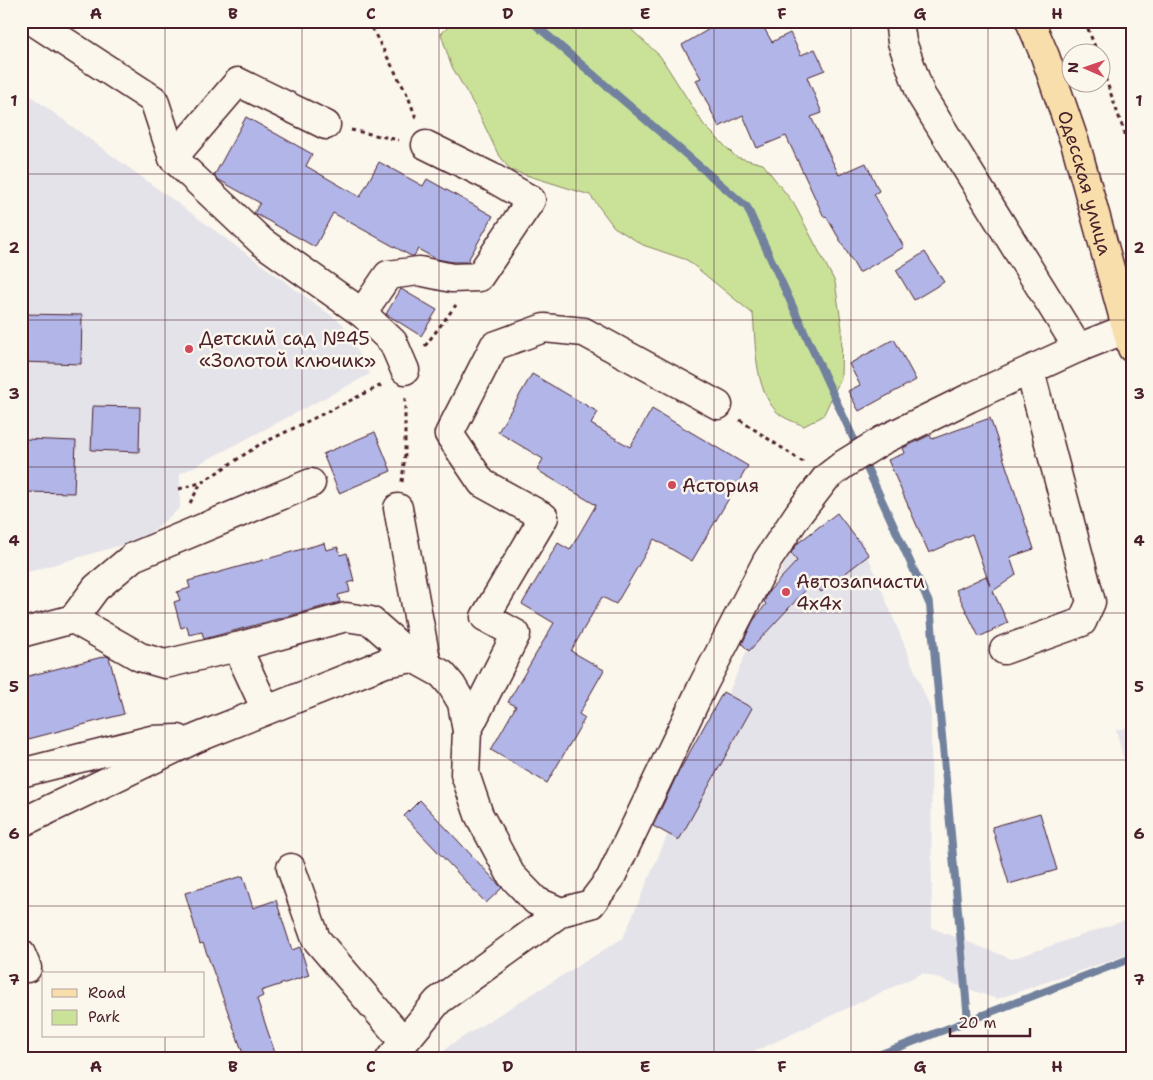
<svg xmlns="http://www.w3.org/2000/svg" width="1153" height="1080" font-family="'Shantell Sans',sans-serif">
	<rect width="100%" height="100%" fill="#fbf7ec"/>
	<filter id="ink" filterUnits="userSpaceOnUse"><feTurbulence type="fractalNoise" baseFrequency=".02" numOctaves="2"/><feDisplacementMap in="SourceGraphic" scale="10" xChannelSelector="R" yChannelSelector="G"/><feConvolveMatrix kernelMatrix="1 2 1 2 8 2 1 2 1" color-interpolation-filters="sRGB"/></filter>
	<g filter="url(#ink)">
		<g fill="#e5e3ea">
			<polygon points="21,89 343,324 370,374 180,474 180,508 143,539 21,574"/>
			<polygon points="861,539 931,710 932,928 1012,959 1132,918 1132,953 997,999 923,973 738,1059 436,1059 450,1045 623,938 788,555"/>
			<polygon points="1132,726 1132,790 1116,730"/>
		</g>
		<path fill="#c9e298" stroke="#8a8062" d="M454,21h168l38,35 44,69 32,32 27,7 31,40 41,78 7,46 -1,50 -18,38 -19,10c-9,-4 -22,-8 -28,-15 -22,-24 -20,-66 -23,-97l-66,-54 -44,-15 -29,-18 -24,-32 -80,-25 -13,-18 -19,-40 -27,-47 -10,-31z"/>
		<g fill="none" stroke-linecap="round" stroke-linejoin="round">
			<g stroke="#72819e" stroke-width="8">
				<polyline points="531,21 747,207 930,605 968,1020"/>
				<polyline points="868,1059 1132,958"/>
			</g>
		</g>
		<g fill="#b1b5e7" stroke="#4a1f2b">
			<polygon points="723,21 760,21 772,42 790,33 801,55 815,49 825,70 807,77 822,113 811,117 839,175 866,163 879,191 874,194 904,247 859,273 826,216 824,217 786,136 757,148 743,115 719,127 696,80 701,78 682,45"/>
			<polygon points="246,117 312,154 306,166 360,197 379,162 423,186 427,179 493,216 467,262 453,262 436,259 418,249 414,256 411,256 333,213 315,247 254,213 260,203 219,180 214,176"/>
			<polygon points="925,252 944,282 914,300 896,270"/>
			<polygon points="401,289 437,310 421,336 386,314"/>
			<polygon points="21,314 82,315 81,364 21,362"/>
			<polygon points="894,339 916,380 859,411 848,391 860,385 849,364"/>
			<polygon points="532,374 598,412 591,424 630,447 652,409 748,466 692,561 654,539 616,604 602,597 571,651 604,670 579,714 585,718 547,783 491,750 516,706 508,702 554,623 522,604 558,543 570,550 596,505 537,470 543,459 498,432"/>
			<polygon points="93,406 140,407 139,452 91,450"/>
			<polygon points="990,418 1034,549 1010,557 1016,575 993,591 1008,623 979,637 956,590 986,576 990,586 972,534 929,553 888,460 905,453 903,448 930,435 932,439"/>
			<polygon points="375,432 391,471 339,493 323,454"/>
			<polygon points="25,439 76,441 74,493 23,492"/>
			<polygon points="837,513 869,555 821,592 813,582 749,651 742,644 753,621 766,604 764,602 769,591 797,561 791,553 798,543"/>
			<polygon points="324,543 326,550 338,547 340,555 347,553 354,581 348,583 350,592 338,595 340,602 204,639 202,632 189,635 187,626 181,628 174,602 180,600 177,592 190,588 188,581"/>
			<polygon points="106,656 109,657 124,714 21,741 21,678"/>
			<polygon points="723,692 752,708 679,840 653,826 676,777"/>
			<polygon points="420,800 502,888 486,903 404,816"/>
			<polygon points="1040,813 1057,870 1009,884 992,827"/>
			<polygon points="243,876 253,908 276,900 292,950 300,947 309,975 261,991 263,996 257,999 277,1059 245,1059 203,943 200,944 185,893"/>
		</g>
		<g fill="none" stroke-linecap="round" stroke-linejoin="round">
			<defs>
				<g id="minor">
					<polyline points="33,21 154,100 173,158 262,242 362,313 393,342 405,370"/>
					<polyline points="899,21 902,42 921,95 1078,348"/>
					<polyline points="173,158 238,82 326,125"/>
					<polyline points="362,313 388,275 419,271 452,278 479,277 531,200 491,177 426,145"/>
					<polyline points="398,508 427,665"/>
					<polyline points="73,619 96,588 133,557 311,483"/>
					<polyline points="21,633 73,619 140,657 165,664 237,647 266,710"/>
					<polyline points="237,647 346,617 371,621 413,658"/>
					<polyline points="1004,650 1082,622 1091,602 1030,371"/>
					<polyline points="467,731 516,634 485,617 544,517 482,483 449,434 494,346 544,328 584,332 718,405"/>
					<polyline points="21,773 151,740 178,739"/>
					<polyline points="21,823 197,738 385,663 413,658 442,674 452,686 462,703 467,731 465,774 479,815 511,875 536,901 561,912 591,904 610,879 703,685 767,561 799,513 826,478 844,464 883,440 969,398 1078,348 1126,329"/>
					<polyline points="291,868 316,939 404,1042"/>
					<polyline points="21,954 27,968"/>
					<polyline points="390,1059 438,1001 561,912"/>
				</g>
				<g id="major">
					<path id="s1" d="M1030,21l15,35 32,93 55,199"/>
				</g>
			</defs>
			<use href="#minor" stroke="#4a1f2b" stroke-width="31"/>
			<use href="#major" stroke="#4a1f2b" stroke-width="31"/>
			<g stroke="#4a1f2b" stroke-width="3" stroke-dasharray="4 4" stroke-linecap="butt">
				<polyline points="368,21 408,96 417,121"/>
				<polyline points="1085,21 1097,52"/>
				<polyline points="1100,63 1132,154"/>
				<polyline points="351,130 399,140"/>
				<polyline points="425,346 456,305"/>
				<polyline points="740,420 803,462"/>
				<polyline points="402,482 405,454 405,396"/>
				<polyline points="179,489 200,483"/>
				<polyline points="190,503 201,483 259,445 382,385"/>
			</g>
			<use href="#minor" stroke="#fbf7ec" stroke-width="28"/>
			<use href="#major" stroke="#f8deab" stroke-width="28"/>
		</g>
	</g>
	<path fill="none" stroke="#4a1f2b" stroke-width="1" stroke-opacity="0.55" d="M165,21v953M302,21v1038M439,21v1038M576,21v1038M714,21v1038M851,21v1038M988,21v1038M21,174h1111M21,320h1111M21,467h1111M21,613h1111M21,760h1111M21,906h1111M165,1036v23"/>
	<g fill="#d1495b" stroke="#fbf7ec" stroke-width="2">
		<circle cx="189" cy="349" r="5"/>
		<circle cx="672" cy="485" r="5"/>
		<circle cx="786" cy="592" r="5"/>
	</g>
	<g text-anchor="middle" stroke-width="5" stroke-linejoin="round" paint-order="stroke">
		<g font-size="19" fill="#4a1f2b" stroke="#fbf7ec">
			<text dy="7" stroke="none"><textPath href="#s1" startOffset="171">Одесская улица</textPath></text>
		</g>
		<g font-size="19" fill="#4a1f2b" stroke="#fbf7ec" text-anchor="start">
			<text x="199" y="345">Детский сад №45<tspan x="199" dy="22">«Золотой ключик»</tspan></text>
			<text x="682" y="492">Астория</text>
			<text x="796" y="588">Автозапчасти<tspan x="796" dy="22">4х4х</tspan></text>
		</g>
	</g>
	<rect width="1153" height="1080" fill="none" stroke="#fbf7ec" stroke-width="55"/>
	<rect x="42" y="972" width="162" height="65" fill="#fbf7ec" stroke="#b4a19f"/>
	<rect x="52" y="989" width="25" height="8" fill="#f8deab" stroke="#b4a19f"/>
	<text x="88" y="998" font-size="15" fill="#4a1f2b">Road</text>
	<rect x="52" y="1010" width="25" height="15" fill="#c9e298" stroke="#b4a19f"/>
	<text x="88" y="1022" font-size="15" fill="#4a1f2b">Park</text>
	<g transform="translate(1086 68) rotate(272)"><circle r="24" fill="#fbf7ec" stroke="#b4a19f"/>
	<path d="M0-4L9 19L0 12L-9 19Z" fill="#d1495b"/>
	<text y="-8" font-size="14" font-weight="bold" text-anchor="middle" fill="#4a1f2b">N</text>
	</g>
	<path d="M950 1028v8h80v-8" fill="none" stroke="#4a1f2b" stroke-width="2.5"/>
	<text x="958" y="1028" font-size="15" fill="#4a1f2b" stroke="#fbf7ec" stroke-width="4" paint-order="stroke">20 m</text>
	<rect x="28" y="28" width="1098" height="1024" fill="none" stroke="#4a1f2b" stroke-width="2"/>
	<g font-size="16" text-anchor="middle" font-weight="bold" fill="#4a1f2b">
		<text x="96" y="19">A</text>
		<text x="233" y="19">B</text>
		<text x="371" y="19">C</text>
		<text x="508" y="19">D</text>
		<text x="645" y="19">E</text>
		<text x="782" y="19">F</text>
		<text x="920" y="19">G</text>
		<text x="1057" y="19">H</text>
		<text x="14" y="106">1</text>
		<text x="1139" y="106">1</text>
		<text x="14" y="253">2</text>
		<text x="1139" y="253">2</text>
		<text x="14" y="399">3</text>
		<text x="1139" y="399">3</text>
		<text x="14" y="546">4</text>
		<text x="1139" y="546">4</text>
		<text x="14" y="692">5</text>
		<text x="1139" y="692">5</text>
		<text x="14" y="839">6</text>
		<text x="1139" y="839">6</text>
		<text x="14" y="985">7</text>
		<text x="1139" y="985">7</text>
		<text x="96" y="1072">A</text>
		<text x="233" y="1072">B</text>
		<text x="371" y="1072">C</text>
		<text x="508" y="1072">D</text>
		<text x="645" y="1072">E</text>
		<text x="782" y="1072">F</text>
		<text x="920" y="1072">G</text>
		<text x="1057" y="1072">H</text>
	</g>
</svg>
